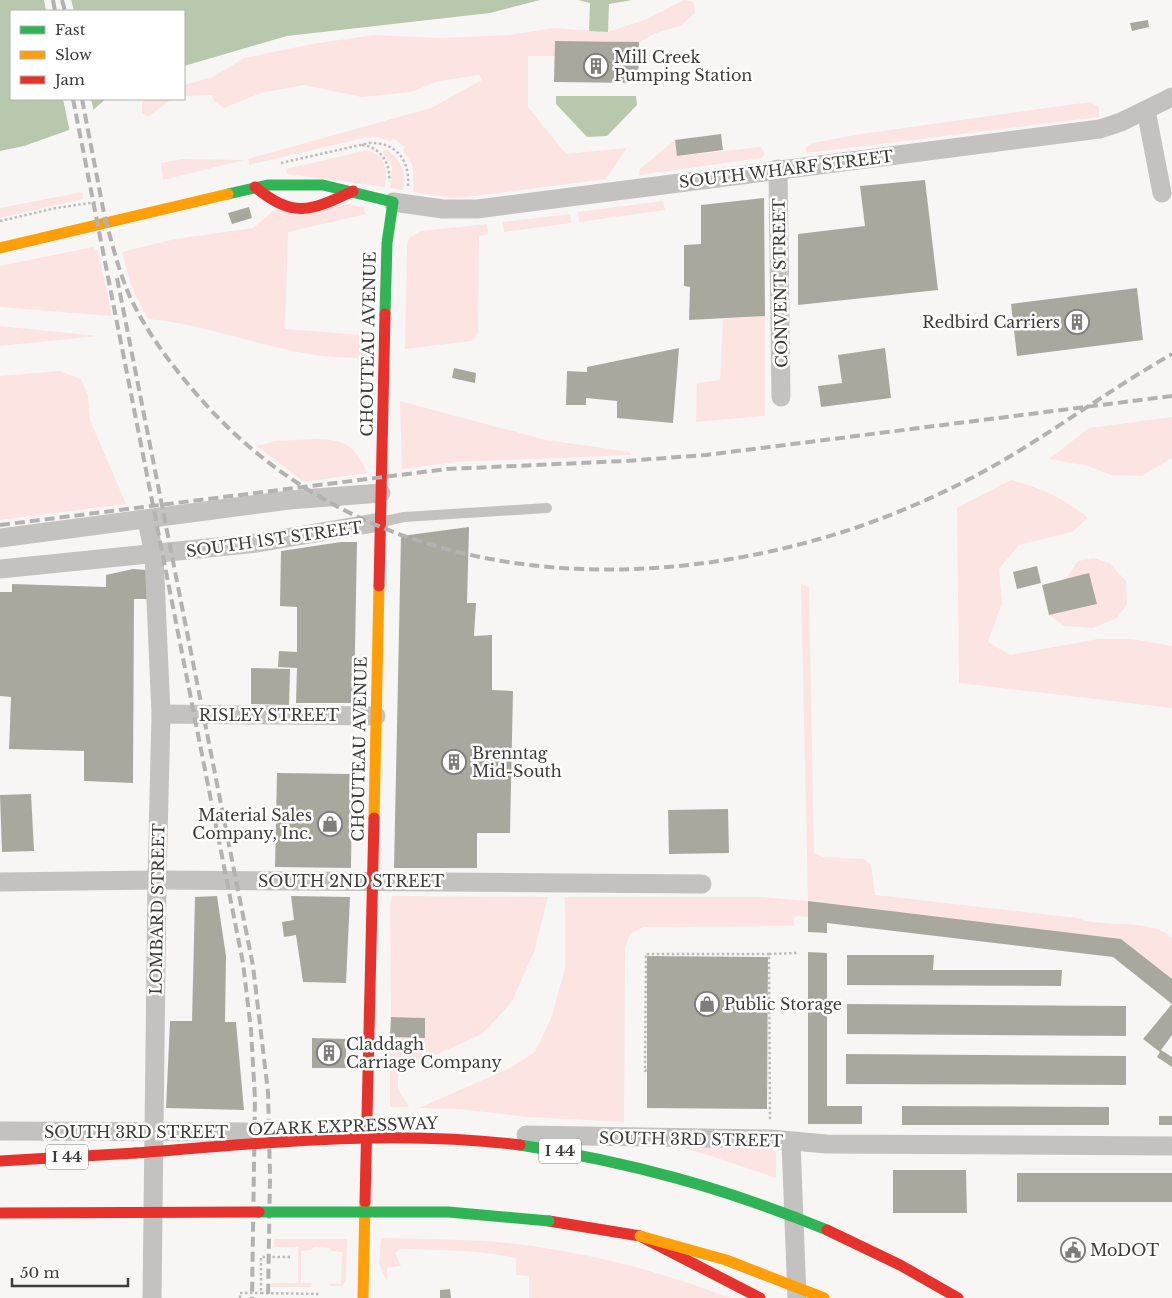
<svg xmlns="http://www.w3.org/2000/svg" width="1172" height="1298" font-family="'Libre Baskerville',serif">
	<rect width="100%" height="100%" fill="#f8f6f4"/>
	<g fill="#fbe4e2">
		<polygon points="684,0 694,2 695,13 680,26 656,33 639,42 555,41 555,56 528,56 528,107 566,154 627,148 606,179 467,197 452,198 413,192 413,166 403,150 405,147 393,138 391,141 377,137 364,138 249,165 248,159 431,108 482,80 479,75 439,81 411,92 362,97 303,85 261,93 224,108 214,101 212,95 184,96 184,85 213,77 244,58 312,44 374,35 442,38 508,35 555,28 608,32 647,19"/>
		<polygon points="145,99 172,99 148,117 142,113 142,102"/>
		<polygon points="1090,102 1099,107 1099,117 806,153 806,147 813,143 861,134"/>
		<polygon points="675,140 678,156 761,147 765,154 761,158 639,175 640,169"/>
		<path d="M385,149c15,9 23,24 18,41l-13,-2 2,-21 -9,-14z"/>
		<path d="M368,150c18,7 20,20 17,37l-98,-13 -1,-5z"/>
		<polygon points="183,159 244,160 163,180 161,163"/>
		<polygon points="82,192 83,199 0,218 0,208"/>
		<polygon points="663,201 665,210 579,222 578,212"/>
		<path d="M349,204l16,4 -2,2 3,4 -78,18 -3,97 77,6v6l9,4 -1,14c-20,-2 -41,-1 -61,-5 -54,-9 -106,-30 -161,-35l-17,-33 -9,-34 53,-13 78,-11 20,-17z"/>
		<polygon points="570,214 571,223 504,232 503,222"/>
		<polygon points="487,224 488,234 479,236 478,334 471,341 405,349 407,245 409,238 421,231"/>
		<polygon points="93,247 94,251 98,250 112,316 0,307 0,266"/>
		<polygon points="765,316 765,416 696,422 697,383 720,380 723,319"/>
		<polygon points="0,326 98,336 0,346"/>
		<polygon points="60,371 81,379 88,396 90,420 126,504 0,520 0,376"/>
		<polygon points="400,401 546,440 631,452 631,455 456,462 402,469"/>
		<polygon points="1172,417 1172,458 1142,476 1111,475 1088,466 1049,459 1089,428"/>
		<path d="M316,439c30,1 39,6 51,34l-63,9 -47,-36 19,-5z"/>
		<path d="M1011,480c29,8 54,18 77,38l-16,14 -53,13 -20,24 3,34 -14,39 22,13 88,-16h34l40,7v62l-213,-25 -2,-175z"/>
		<polygon points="1094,558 1109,563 1126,581 1127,604 1117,618 1093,628 1064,626 1049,615 1097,604 1066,579 1078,561"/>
		<path d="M801,584l8,3 5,266 9,4 41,2 7,6 4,30 202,23c27,11 74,-1 95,20v41l-51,-40 -323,-23 -4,2v8l-151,1 -13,7 -5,14 -1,174 -97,-5 -68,-8 -40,-1 91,-40 25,-16 17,-36 13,-48v-71h196l47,4z"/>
		<polygon points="392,896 548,897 534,952 511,1003 482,1034 398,1072 398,1089 409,1107 390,1107 390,1037 424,1038 425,1018 391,1017 390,903"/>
		<polygon points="675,1146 771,1148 776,1153 776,1178 708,1155"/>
		<path d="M381,1238c46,1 91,1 136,6 72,9 146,28 213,54h-201v-22l-13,-1v-17c-38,-8 -76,-8 -115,-9l-6,4 6,13 -14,2v14l-8,-18z"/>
		<polygon points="274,1239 347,1239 346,1278 343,1286 331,1286 330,1284 341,1284 342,1252 331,1251 330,1248 314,1247 311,1250 301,1251 301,1283 312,1283 311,1287 271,1287 271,1283 298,1283 298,1247 274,1247"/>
	</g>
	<g fill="#b8c8ad">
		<polygon points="0,0 540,0 490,13 287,36 184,66 184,11 11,11 11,99 106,99 69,130 24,146 0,151"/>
		<polygon points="578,0 632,0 609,4 608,32 589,31 590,3"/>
		<polygon points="556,96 636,96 637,105 607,136 587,137 556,104"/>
	</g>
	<g fill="#f8f6f4">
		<polygon points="44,0 71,0 74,11 46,11"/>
		<polygon points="63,99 91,99 94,112 70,132"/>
	</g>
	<g fill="#a9a89f">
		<polygon points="1148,20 1149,27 1132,31 1130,23"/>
		<polygon points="555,41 639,42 638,83 554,82"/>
		<polygon points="721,134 723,150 677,156 675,140"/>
		<polygon points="925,180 938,290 798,305 798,234 865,226 860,186"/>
		<polygon points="764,198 765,316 689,320 690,287 684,286 684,245 701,244 701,205"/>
		<polygon points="249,207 252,218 232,224 228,213"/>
		<polygon points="1137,288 1143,340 1017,356 1011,304"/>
		<polygon points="679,348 673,423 617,418 617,401 586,398 586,405 566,405 567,371 587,372 587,367"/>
		<polygon points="885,348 891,398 821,407 818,386 842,383 838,355"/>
		<polygon points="454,368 476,373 475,383 452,378"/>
		<polygon points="469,527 467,603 476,603 474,636 492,635 492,690 513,691 510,833 477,833 477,868 394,868 401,536"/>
		<polygon points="341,542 357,542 354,703 296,703 297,668 278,667 279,651 297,652 297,607 280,606 281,551"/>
		<polygon points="1037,566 1041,583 1017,589 1013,572"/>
		<polygon points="133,569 147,570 147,599 134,599 133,783 84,781 84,751 9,749 11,697 0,696 0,592 12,592 12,584 106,587 106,575"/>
		<polygon points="1089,573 1097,604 1049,615 1042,585"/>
		<polygon points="251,668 290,669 289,705 251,704"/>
		<polygon points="277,773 352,774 351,868 275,867"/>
		<polygon points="31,794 34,851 2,852 0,795"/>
		<polygon points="728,809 729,853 669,854 668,810"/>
		<polygon points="217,896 226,956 225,1022 236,1022 244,1110 166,1108 170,1021 192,1021 195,897"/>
		<polygon points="291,896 350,897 346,983 303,982 296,935 284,937 282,922 294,920"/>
		<polygon points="808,901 1121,939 1172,979 1172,1004 1113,957 827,923 827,933 808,932"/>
		<polygon points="808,952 827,953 827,1106 862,1106 862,1124 808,1124"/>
		<polygon points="847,955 934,955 933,970 1062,970 1061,986 847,985"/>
		<polygon points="647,956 768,957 767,1109 647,1108"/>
		<polygon points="847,1004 1126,1006 1126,1036 847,1034"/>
		<polygon points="1172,1004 1172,1035 1161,1050 1172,1057 1172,1067 1157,1057 1160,1052 1143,1039"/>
		<polygon points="391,1017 425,1018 425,1038 390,1037"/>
		<polygon points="312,1038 346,1039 346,1068 312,1068"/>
		<polygon points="846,1054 1126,1056 1126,1085 846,1084"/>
		<polygon points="902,1106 1109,1107 1109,1125 902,1125"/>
		<rect x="1159" y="1116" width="13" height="9"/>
		<polygon points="893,1170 966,1170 967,1213 893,1213"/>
		<rect x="1017" y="1173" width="155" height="29"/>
		<polygon points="450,1289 451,1298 440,1298 440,1290"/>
	</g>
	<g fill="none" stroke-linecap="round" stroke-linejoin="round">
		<g stroke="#bcbbbb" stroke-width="2.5" stroke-dasharray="2.5 2.5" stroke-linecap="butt">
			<path d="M362,145c18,2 29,18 27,36"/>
			<path d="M281,163l88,-20c27,-1 41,17 39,43"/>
			<polyline points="0,221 56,208 97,202"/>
			<polyline points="769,954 797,953"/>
			<polyline points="647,1070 645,1071 646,954 769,954 770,1121"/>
			<polyline points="290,1257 261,1257 261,1293 320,1294"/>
			<polyline points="240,1298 240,1293 261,1293"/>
		</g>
		<polyline stroke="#c3c2c1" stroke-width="10" points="381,522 404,517 547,508"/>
		<g stroke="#c3c2c1" stroke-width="19">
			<polyline points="1146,110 1162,193"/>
			<polyline points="778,169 781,397"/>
			<polyline points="393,202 443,209 477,209 1100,129 1121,122 1172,97"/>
			<polyline points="147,520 154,555 161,714 157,880 152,1298"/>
			<polyline points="0,538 289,500 381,493"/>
			<polyline points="0,569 257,543 380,522"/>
			<polyline points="161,714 376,716"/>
			<polyline points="0,882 157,880 702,884"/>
			<polyline points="0,1131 246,1132"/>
			<polyline points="526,1135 771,1139 826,1144 1172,1146"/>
			<polyline points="791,1142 797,1298"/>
		</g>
		<polyline stroke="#30b455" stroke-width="11" points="228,194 268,185 323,185 393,202 387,243 385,314"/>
		<g stroke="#ff9f0a" stroke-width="11">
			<polyline points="0,248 228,194"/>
			<polyline points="374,818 379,586"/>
			<polyline points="363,1298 365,1202"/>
		</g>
		<g stroke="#e5322d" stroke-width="11">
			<path d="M255,187c39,32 55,24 98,4"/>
			<polyline points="379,586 385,314"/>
			<polyline points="0,1161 135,1153"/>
			<polyline points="365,1202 374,818"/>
			<polyline points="549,1221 640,1236 760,1298"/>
		</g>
		<g stroke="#b3b2b2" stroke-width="4" stroke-dasharray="10 5" stroke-linecap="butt">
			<polyline points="53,0 55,11"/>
			<polyline points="62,0 65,11"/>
			<polyline points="73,99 243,963 251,1030 255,1098 252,1298"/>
			<polyline points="82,99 106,224"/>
			<path d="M105,217c7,27 14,55 25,80 19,40 48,77 78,110 166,180 428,195 650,120 52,-18 104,-42 151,-70 55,-33 107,-71 163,-103"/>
			<polyline points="117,278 253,966 268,1092 270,1176 268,1298"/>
			<polyline points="0,525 447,469 625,461 706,455 1172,396"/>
		</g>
		<g stroke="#30b455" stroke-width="11">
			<path d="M520,1145c110,17 205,43 307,85"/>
			<polyline points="259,1212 448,1212 549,1221"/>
		</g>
		<polyline stroke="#ff9f0a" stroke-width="11" points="640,1236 726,1260 824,1298"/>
		<g stroke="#e5322d" stroke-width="11">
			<path d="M135,1153c128,-10 257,-24 385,-8"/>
			<polyline points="0,1213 259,1212"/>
			<polyline points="827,1230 900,1265 958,1298"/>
		</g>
	</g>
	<defs>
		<symbol id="building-ring" viewBox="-11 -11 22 22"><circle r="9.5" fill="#fff" stroke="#7e7d7b" stroke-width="1.5"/><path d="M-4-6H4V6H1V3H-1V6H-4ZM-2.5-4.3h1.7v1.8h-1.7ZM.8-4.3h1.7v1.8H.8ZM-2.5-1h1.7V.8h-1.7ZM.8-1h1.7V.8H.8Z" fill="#7e7d7b"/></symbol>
		<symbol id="shop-ring" viewBox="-11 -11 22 22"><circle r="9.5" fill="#fff" stroke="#7e7d7b" stroke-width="1.5"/><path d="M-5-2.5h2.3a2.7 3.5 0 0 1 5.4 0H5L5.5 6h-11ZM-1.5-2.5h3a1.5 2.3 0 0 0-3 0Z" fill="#7e7d7b"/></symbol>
		<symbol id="civic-ring" viewBox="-11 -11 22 22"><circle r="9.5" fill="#fff" stroke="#7e7d7b" stroke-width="1.5"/><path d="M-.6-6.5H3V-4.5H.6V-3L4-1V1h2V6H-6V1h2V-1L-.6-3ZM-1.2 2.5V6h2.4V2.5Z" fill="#7e7d7b"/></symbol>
	</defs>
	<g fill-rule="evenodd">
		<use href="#building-ring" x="582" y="52" width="28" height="28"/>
		<use href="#building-ring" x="1063" y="308" width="28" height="28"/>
		<use href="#building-ring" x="440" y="748" width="28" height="28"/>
		<use href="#shop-ring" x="316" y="810" width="28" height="28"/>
		<use href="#shop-ring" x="693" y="990" width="28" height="28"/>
		<use href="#building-ring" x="315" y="1039" width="28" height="28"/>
		<use href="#civic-ring" x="1059" y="1236" width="28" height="28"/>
	</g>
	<g text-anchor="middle" stroke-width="5" stroke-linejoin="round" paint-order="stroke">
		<g fill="#fff" stroke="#777675" stroke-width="1">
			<rect x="539" y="1138.5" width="42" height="25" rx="4"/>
			<rect x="46" y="1144.5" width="42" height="25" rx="4"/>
		</g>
		<g font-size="15" font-weight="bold" fill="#3d3c3a">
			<text x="560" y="1156">I 44</text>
			<text x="67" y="1162">I 44</text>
		</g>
		<g font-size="16" fill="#3d3c3a" stroke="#fff" text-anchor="start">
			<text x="614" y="63">Mill Creek<tspan x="614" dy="18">Pumping Station</tspan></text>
			<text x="1060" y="328" text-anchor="end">Redbird Carriers</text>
			<text x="472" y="759">Brenntag<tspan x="472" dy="18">Mid-South</tspan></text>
			<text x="312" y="821" text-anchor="end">Material Sales<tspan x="312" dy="18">Company, Inc.</tspan></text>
			<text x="724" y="1010">Public Storage</text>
			<text x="346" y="1050">Claddagh<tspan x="346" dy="18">Carriage Company</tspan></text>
			<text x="1090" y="1256">MoDOT</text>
		</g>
		<g font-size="16" fill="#3d3c3a" stroke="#fff">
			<text transform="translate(786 169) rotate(-7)" y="6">SOUTH WHARF STREET</text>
			<text transform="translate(780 283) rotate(-91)" y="6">CONVENT STREET</text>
			<text transform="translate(368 344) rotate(-89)" y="6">CHOUTEAU AVENUE</text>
			<text transform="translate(274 539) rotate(-8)" y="6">SOUTH 1ST STREET</text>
			<text x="269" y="721">RISLEY STREET</text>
			<text transform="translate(359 749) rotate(-89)" y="6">CHOUTEAU AVENUE</text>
			<text x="351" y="887">SOUTH 2ND STREET</text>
			<text transform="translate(157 909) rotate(-89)" y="6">LOMBARD STREET</text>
			<text transform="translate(343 1126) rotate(-2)" y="6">OZARK EXPRESSWAY</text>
			<text x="136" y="1138">SOUTH 3RD STREET</text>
			<text transform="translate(691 1139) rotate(1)" y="6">SOUTH 3RD STREET</text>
		</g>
	</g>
	<rect x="10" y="10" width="175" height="90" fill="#ffffff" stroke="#b1b1b0"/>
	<rect x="20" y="26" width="25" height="8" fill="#30b455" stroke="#b1b1b0"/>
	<text x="55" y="35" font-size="15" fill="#3d3c3a">Fast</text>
	<rect x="20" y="51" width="25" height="8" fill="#ff9f0a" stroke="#b1b1b0"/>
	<text x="55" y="60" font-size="15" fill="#3d3c3a">Slow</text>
	<rect x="20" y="76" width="25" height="8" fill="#e5322d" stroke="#b1b1b0"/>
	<text x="55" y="85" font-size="15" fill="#3d3c3a">Jam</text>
	<path d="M12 1278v8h116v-8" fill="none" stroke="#3d3c3a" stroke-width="2.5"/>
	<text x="20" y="1278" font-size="15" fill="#3d3c3a" stroke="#ffffff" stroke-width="4" paint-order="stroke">50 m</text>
</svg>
